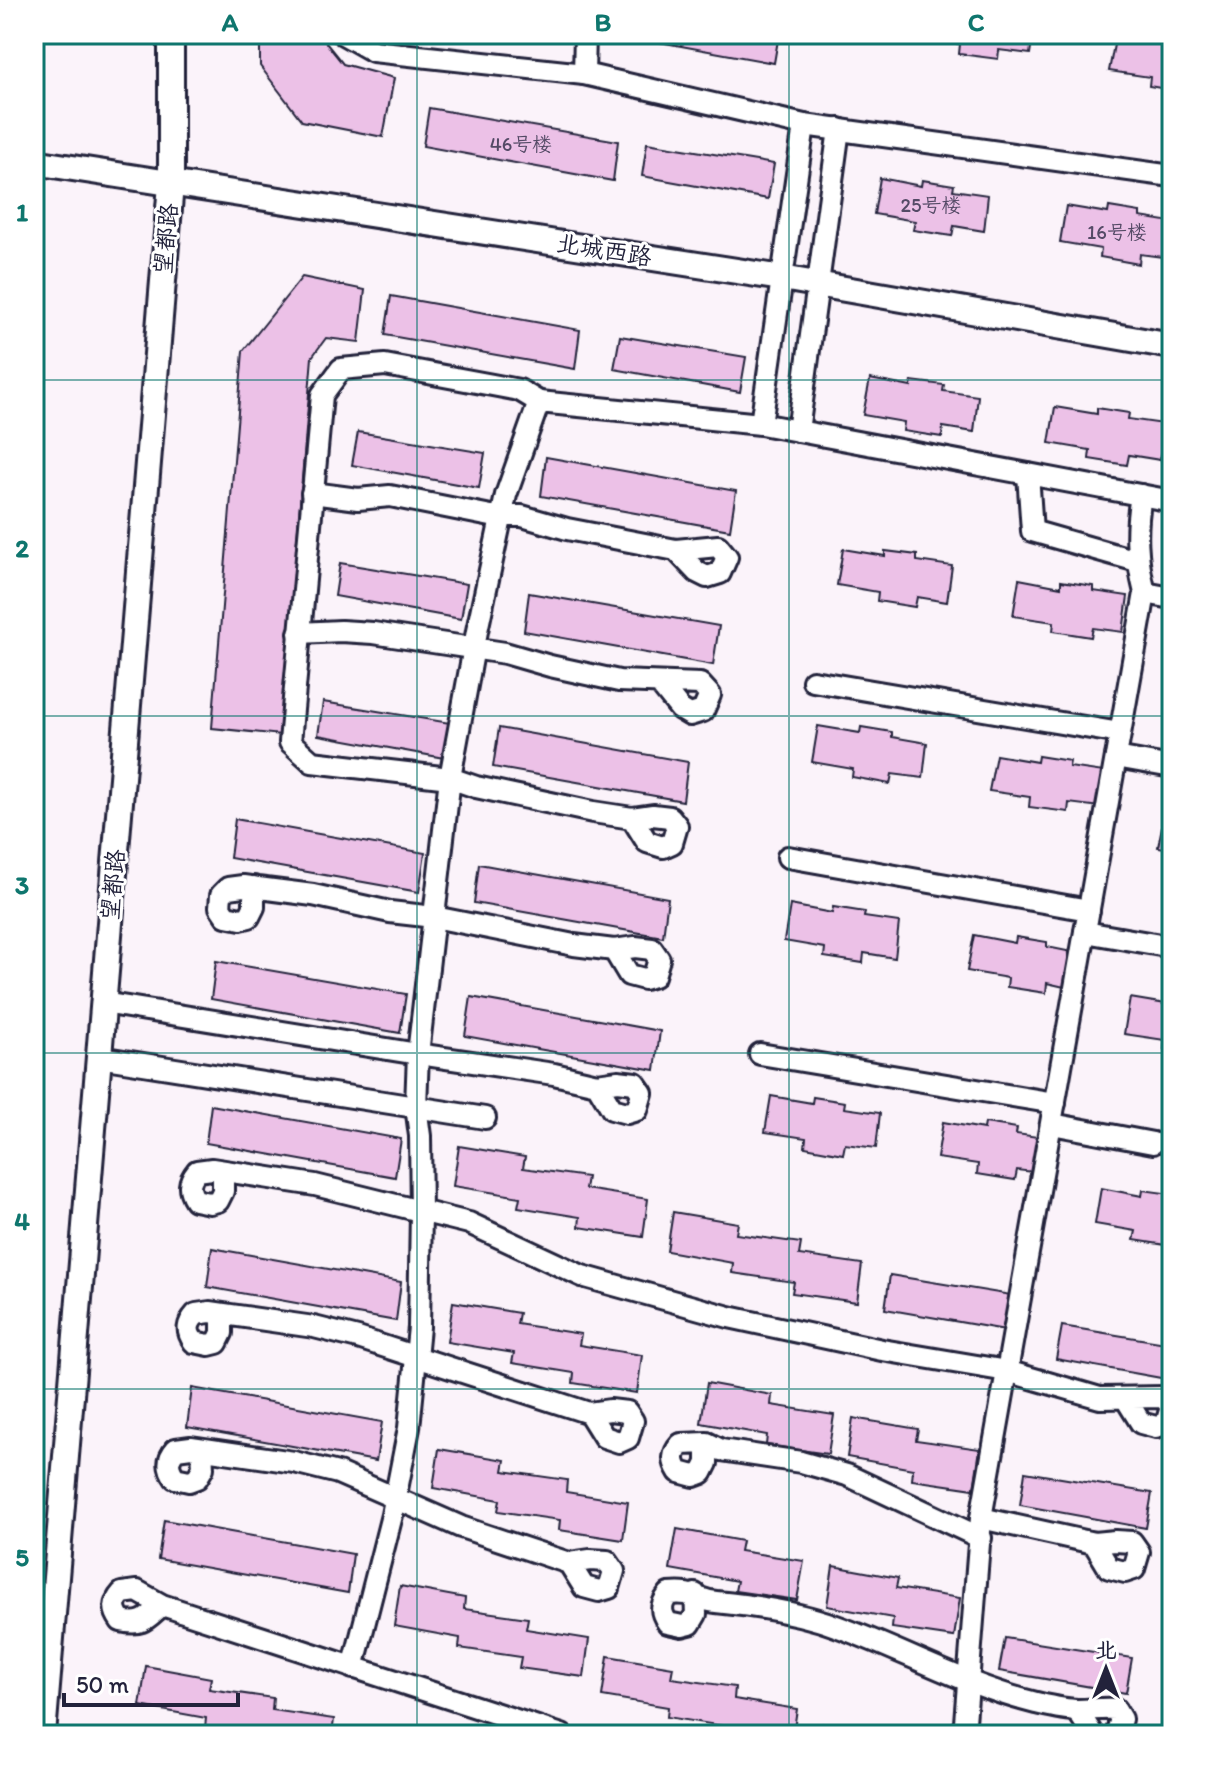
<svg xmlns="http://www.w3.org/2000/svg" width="1206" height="1769" font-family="Itim,'LXGW WenKai TC',sans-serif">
	<rect width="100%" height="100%" fill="#fbf3fa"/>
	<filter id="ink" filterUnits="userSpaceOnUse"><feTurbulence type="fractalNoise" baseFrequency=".0125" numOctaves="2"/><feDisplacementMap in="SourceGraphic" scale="16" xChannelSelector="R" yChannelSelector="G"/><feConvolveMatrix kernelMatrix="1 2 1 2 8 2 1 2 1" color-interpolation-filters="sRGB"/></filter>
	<g filter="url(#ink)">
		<g fill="#ecc1e7" stroke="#22223b" stroke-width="2">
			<polygon points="260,34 322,34 322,38 343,64 394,78 383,137 302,121 260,66"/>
			<polygon points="649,34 779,34 774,63 648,40"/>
			<polygon points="920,34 1033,34 1030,54 999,50 998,59 959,54 960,44 919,38"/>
			<polygon points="1116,34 1157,42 1158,36 1172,38 1172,90 1149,86 1150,77 1109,71"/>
			<polygon points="429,108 618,141 613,181 423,146"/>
			<polygon points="647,143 774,164 768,199 642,176"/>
			<polygon points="880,178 921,186 922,180 954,185 953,190 988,195 984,231 954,226 952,236 913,230 915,221 874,214"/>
			<polygon points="1066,206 1108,213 1109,207 1140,212 1140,217 1172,222 1171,258 1140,254 1139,264 1100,257 1101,249 1060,242"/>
			<polygon points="302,277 365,290 359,342 326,338 312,357 281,735 212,728 243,351"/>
			<polygon points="391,296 580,330 575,369 385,335"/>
			<polygon points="620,336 746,357 740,392 614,369"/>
			<polygon points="870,379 911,387 912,381 944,385 943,391 978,396 974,432 943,427 942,437 903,431 904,422 863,415"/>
			<polygon points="1055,407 1097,414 1097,408 1129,413 1128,419 1164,424 1160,460 1129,455 1127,465 1089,459 1090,450 1049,443"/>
			<polygon points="358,432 485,453 479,488 352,465"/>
			<polygon points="546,457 736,491 730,530 541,496"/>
			<polygon points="843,549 885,556 885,551 917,555 917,561 952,566 947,602 917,597 915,607 877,601 878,592 837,585"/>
			<polygon points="340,563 467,584 461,619 335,596"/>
			<polygon points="1019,579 1061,587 1061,581 1093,586 1093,591 1128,596 1123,632 1093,628 1091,637 1053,631 1054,622 1013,616"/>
			<polygon points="529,593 719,626 713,665 524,631"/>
			<polygon points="323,702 450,723 444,758 318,735"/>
			<polygon points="818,726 860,733 861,727 892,732 892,737 927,743 923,778 892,774 890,784 852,777 853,769 812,762"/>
			<polygon points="499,728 688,762 683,801 493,767"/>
			<polygon points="996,755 1037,762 1038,756 1070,761 1069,767 1104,772 1100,807 1069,803 1068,812 1029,807 1030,797 989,791"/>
			<polygon points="1165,811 1172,813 1172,849 1158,847"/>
			<polygon points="235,819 425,853 419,892 230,858"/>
			<polygon points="479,864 668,898 663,937 474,903"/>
			<polygon points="790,905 832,913 833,907 865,912 864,917 899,922 895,958 864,953 863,963 824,957 825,948 784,941"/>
			<polygon points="974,935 1015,943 1016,937 1047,942 1047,947 1077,953 1073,989 1047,983 1046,993 1007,987 1008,978 967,971"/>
			<polygon points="216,961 406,994 400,1033 211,999"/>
			<polygon points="471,997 660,1031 655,1070 465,1036"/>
			<polygon points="1130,998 1172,1005 1172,1000 1172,1051 1164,1049 1165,1040 1124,1034"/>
			<polygon points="771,1096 812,1103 813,1097 845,1102 844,1108 880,1113 876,1148 845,1144 843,1154 805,1147 806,1138 765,1132"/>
			<polygon points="211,1105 401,1139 395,1177 206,1143"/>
			<polygon points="943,1122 984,1129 985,1123 1017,1128 1016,1134 1045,1138 1041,1173 1017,1170 1015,1180 977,1174 978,1164 937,1158"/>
			<polygon points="459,1146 525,1157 523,1168 587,1177 585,1189 648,1199 643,1237 579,1227 580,1217 518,1207 520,1197 453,1186"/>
			<polygon points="1101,1188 1142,1196 1143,1190 1172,1194 1172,1246 1134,1240 1136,1231 1095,1224"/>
			<polygon points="673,1212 738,1223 736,1234 801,1243 799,1255 862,1264 857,1302 792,1293 794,1282 732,1273 733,1263 667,1251"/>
			<polygon points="212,1248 401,1282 396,1321 207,1287"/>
			<polygon points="890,1275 1017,1296 1011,1331 885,1309"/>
			<polygon points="453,1302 519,1313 517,1324 581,1334 579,1345 642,1355 637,1393 573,1383 574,1373 512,1363 514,1353 447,1342"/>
			<polygon points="1062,1326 1172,1344 1172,1380 1056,1359"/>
			<polygon points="707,1383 772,1395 771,1405 834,1415 828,1454 766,1445 767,1435 701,1423"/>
			<polygon points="192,1388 382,1422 376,1461 187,1427"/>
			<polygon points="853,1418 918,1429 916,1440 980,1449 974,1489 912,1480 913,1469 847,1457"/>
			<polygon points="439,1449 505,1460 503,1471 567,1480 566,1492 628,1502 623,1540 559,1530 560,1520 498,1511 500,1500 433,1488"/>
			<polygon points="1025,1472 1152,1493 1146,1528 1020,1505"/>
			<polygon points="164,1520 353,1554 348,1593 158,1559"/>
			<polygon points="677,1529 742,1541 740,1551 804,1561 797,1600 735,1591 737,1581 670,1569"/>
			<polygon points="833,1566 898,1578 896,1588 960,1598 954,1637 892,1628 893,1618 827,1606"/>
			<polygon points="400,1586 465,1598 464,1609 528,1618 526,1629 589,1639 584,1677 519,1668 521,1657 459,1648 460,1638 394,1626"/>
			<polygon points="1005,1638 1132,1658 1126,1693 999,1671"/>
			<polygon points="608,1656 673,1667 671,1678 735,1687 734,1699 797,1709 793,1735 728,1735 729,1727 667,1717 668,1707 602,1696"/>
			<polygon points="146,1666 211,1678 209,1689 273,1698 272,1710 334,1719 332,1735 251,1735 205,1728 206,1718 140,1706"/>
			<polygon points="823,1724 885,1735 821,1735"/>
		</g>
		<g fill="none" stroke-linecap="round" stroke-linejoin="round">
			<defs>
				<g id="minor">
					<polyline points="343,34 373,51 584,74 804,125 1172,176"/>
					<polyline points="584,74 585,34"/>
					<polyline points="539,402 519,390 385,365 341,369 322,395 290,742 312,762 450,778 476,787 593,812 632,818 653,815 670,817 677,826 672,843 663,847 647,842 632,818"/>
					<polyline points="761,424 804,125"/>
					<polyline points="798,431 839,129"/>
					<polyline points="1028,474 1032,531 1137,561"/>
					<polyline points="312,493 358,499 390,496 491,516 522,516 567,529 676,550 718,546 727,557 720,573 707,577 697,572 676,550"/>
					<path d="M1141,495c-6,36 -5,62 4,98l27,5"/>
					<polyline points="299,633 341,631 373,633 505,653 550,666 619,681 700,684 710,695 703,711 690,715 680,709 660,684"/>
					<polyline points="813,681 1120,733"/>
					<polyline points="1116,757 1172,767"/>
					<polyline points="788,857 1089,910"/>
					<polyline points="254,887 254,907 249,917 241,919 226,916 220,907 221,895 228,888 243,886 313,895 390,912 434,917 574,945 614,950 635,947 652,949 659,959 654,976 644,979 629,975 614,950"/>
					<polyline points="1085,932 1172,947"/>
					<polyline points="103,1003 418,1054 554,1074 597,1084 618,1081 635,1083 642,1093 637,1110 627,1113 612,1109 597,1084"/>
					<polyline points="760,1054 1055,1103"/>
					<polyline points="99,1057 485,1118"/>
					<polyline points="1052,1124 1153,1143"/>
					<path d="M223,1171v20l-5,10 -8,2 -15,-3c-7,-11 -7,-18 2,-29l15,-2 103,16 154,38 113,53 147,41 153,33 125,21 93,27 64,-1 7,10 -5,17 -10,3 -15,-4 -15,-24"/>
					<path d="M222,1314v19l-5,10 -8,2 -15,-3c-8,-11 -7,-18 2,-28l14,-2 104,15 44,11 231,75 21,-3 17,2 6,9 -5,17 -9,4 -15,-5 -15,-24"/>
					<path d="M707,1443v20l-5,10 -8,3 -15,-4c-7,-11 -7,-18 2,-28l26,-1 14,7 80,12 46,13 134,63"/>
					<path d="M202,1449l1,19 -6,10 -8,3 -14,-3c-8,-11 -8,-19 1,-29l15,-2 103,15 44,11 123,54 108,36 21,-3 17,1 7,10 -5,17 -10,3 -15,-4 -15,-24"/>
					<polyline points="981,1518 1094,1543 1115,1541 1132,1542 1139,1552 1134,1569 1125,1572 1109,1568 1094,1543"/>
					<path d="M695,1594l1,20 -6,10 -8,2 -14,-3c-8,-11 -8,-18 1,-29 25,-3 27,6 47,8 41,4 81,10 120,24 67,24 130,60 200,77 13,3 29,7 42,7 13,0 24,-2 37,-1l6,10 -5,16"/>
					<path d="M162,1605c-16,14 -19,21 -41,16 -8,-11 -8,-18 1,-28l15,-2 25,14 400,130"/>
					<polyline points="353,1668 392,1515 409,1428 419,1327 421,1212 420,1136 416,1106 418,1054 450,778 477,631 506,495 539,402 761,424 1172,501"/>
					<polyline points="1077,1710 1093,1735"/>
					<polyline points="964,1735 981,1518 1145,593"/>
				</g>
				<g id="tertiary">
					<polyline points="34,162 782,278 1172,346"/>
					<polyline points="43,1735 171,184 171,34"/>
				</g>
			</defs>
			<use href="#minor" stroke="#22223b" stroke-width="26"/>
			<use href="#tertiary" stroke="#22223b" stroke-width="30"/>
			<use href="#minor" stroke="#fff" stroke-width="20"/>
			<use href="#tertiary" stroke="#fff" stroke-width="24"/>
		</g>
	</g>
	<path fill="none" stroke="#0f766e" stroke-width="2" stroke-opacity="0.55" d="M417,34v1701M789,34v1701M34,380h1138M34,716h1138M34,1053h1138M34,1389h1138"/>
	<g text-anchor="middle" stroke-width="6" stroke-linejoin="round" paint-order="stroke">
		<g font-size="20" fill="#544a66">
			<text x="521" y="151">46号楼</text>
			<text x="931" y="212">25号楼</text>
			<text x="1117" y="239">16号楼</text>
		</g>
		<g font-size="24" fill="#22223b" stroke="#fff">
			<text transform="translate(166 239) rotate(-85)" y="8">望都路</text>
			<text transform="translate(604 250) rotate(9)" y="8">北城西路</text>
			<text transform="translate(113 885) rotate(-85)" y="8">望都路</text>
		</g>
	</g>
	<rect width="1206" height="1769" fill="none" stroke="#fff" stroke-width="88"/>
	<g transform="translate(1106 1669)" stroke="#ffffff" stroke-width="6" paint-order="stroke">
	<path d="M0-6L14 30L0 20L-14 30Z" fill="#22223b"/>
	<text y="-12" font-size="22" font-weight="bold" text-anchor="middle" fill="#22223b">北</text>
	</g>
	<path d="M64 1693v12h174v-12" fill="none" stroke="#22223b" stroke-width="4"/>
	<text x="76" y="1693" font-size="24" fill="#22223b" stroke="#ffffff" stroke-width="6" paint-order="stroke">50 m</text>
	<rect x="44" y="44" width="1118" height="1681" fill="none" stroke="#0f766e" stroke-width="3"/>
	<g font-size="26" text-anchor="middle" font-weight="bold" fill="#0f766e">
		<text x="230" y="31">A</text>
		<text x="603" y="31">B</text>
		<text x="976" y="31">C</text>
		<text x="22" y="221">1</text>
		<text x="22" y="557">2</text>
		<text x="22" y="894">3</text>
		<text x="22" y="1230">4</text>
		<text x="22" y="1566">5</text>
	</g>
</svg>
